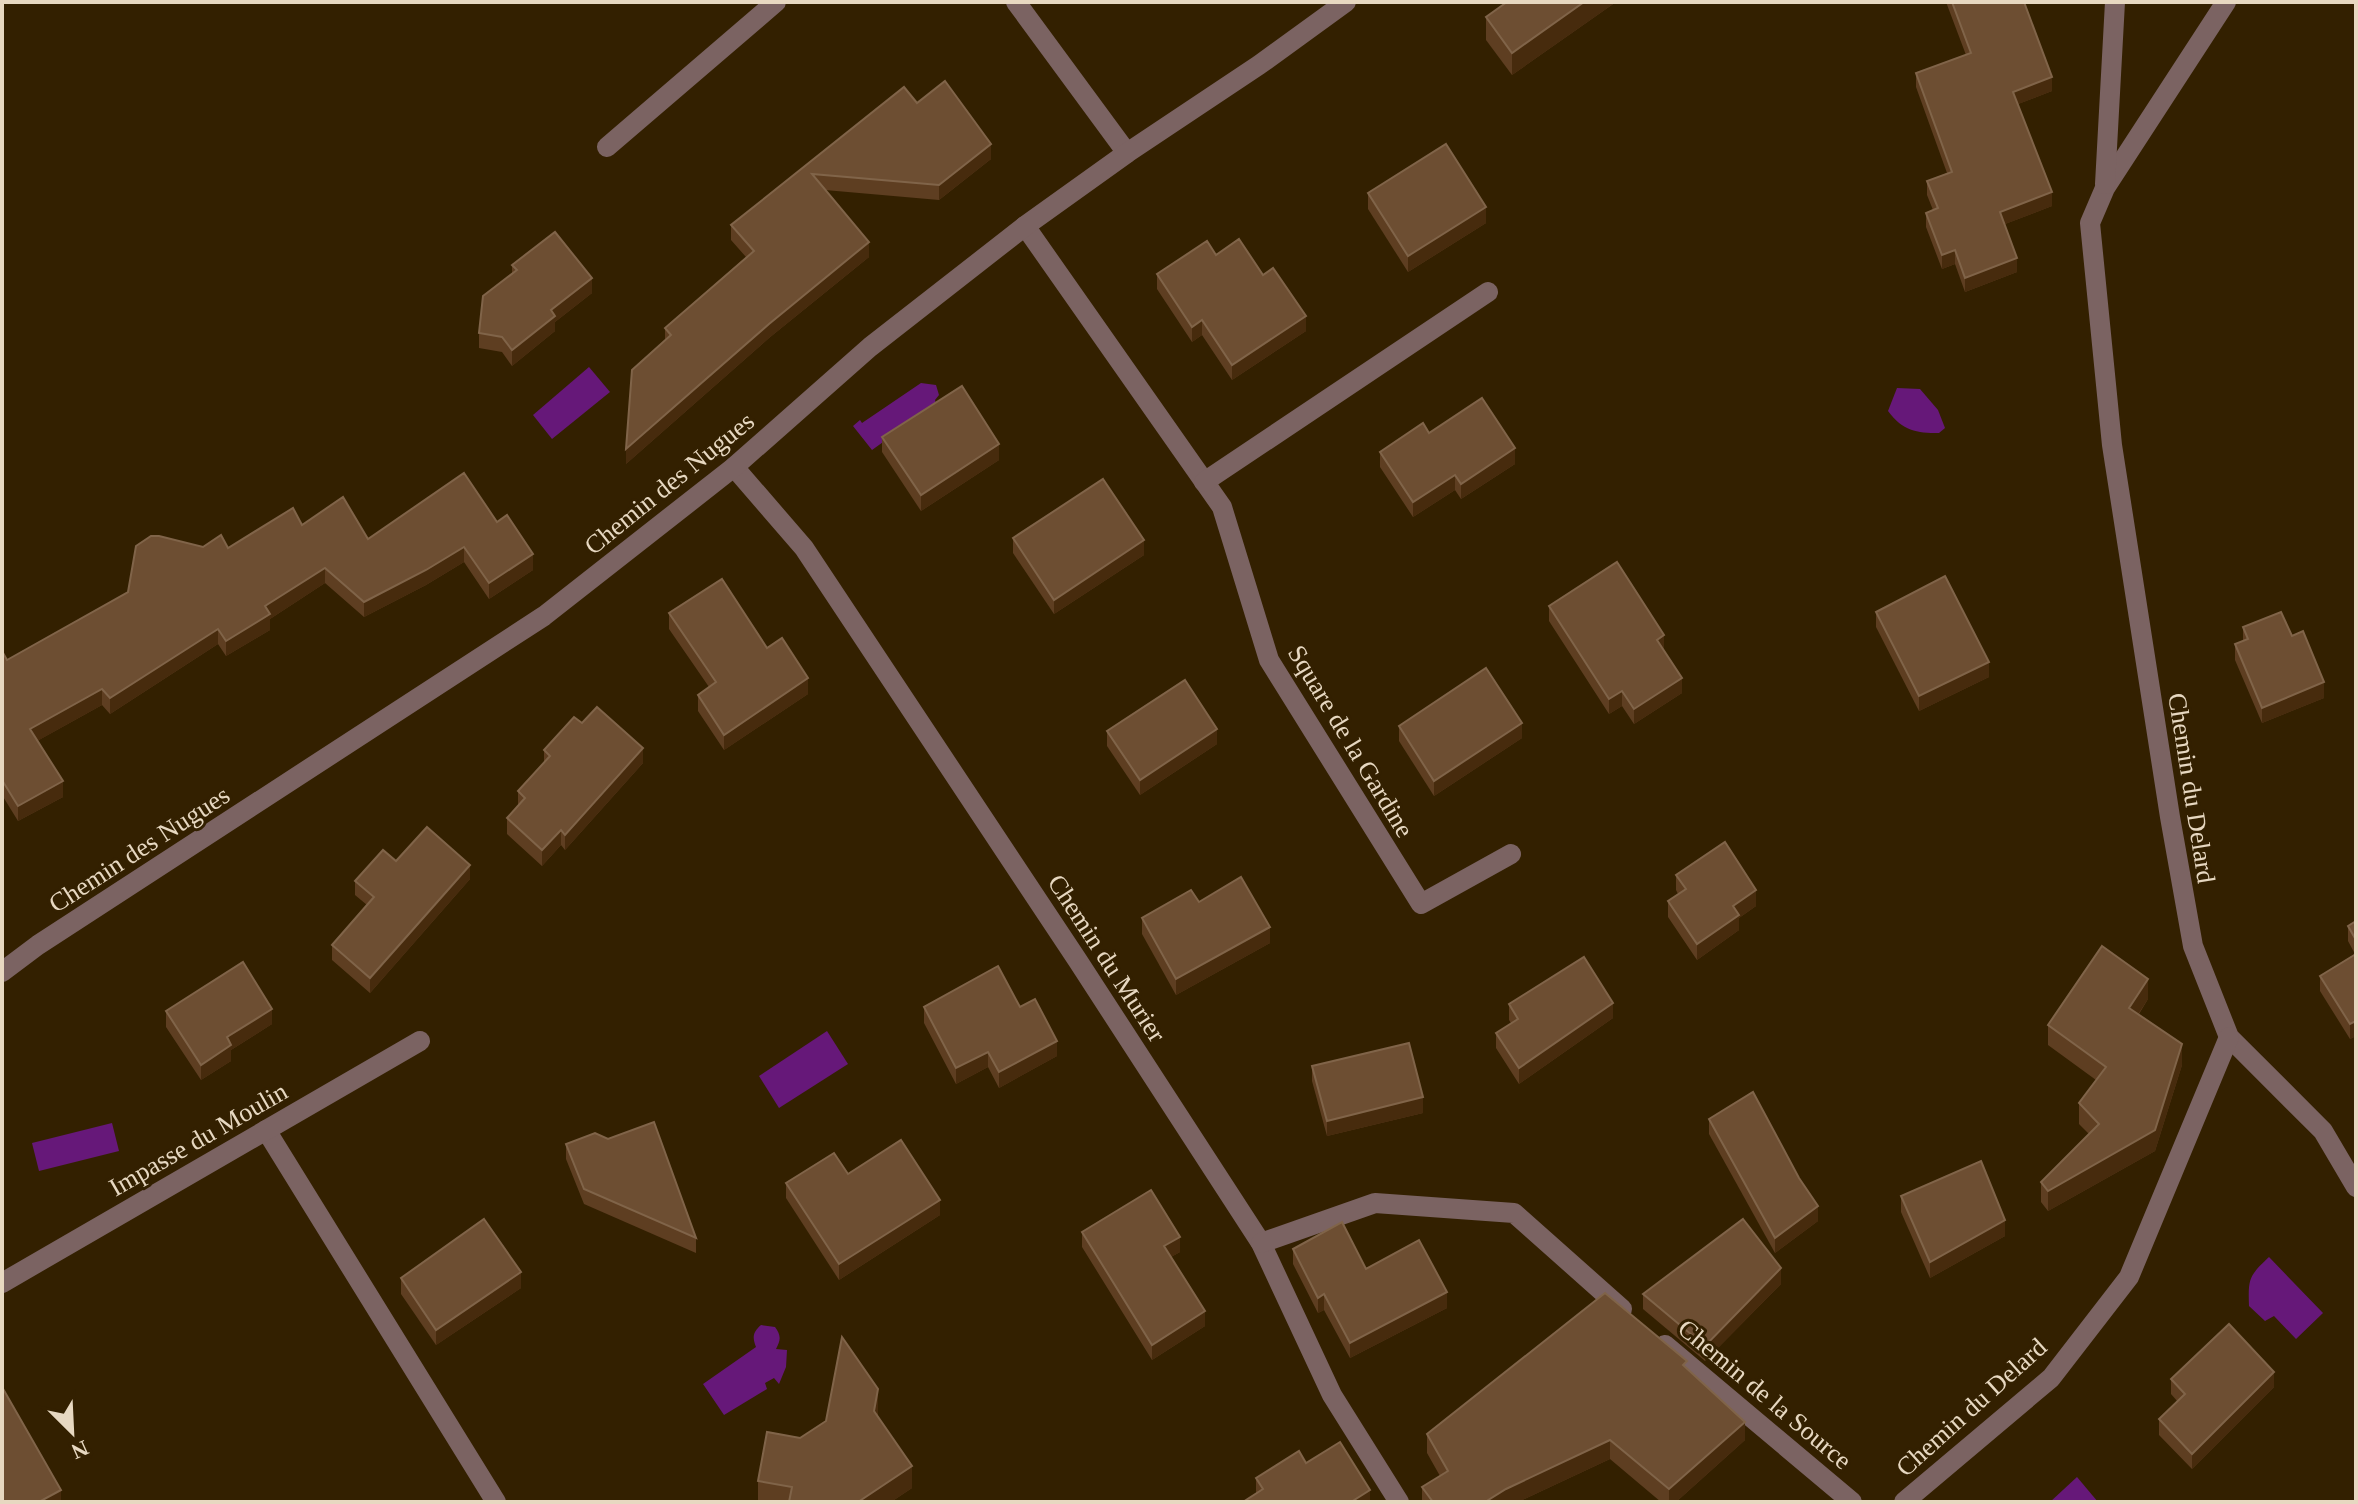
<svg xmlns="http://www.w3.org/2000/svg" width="2358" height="1504" font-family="'Times New Roman',serif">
	<rect width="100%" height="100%" fill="#332000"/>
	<g fill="#661879">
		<polygon points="589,367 610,392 552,439 533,415"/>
		<polygon points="921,383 936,385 939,395 935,400 936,404 872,450 853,426 860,420 862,423"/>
		<path d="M1897,388l23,1 18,21 7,18 -6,5c-23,0 -36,-2 -51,-22z"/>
		<polygon points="827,1031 848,1064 779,1108 759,1076"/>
		<polygon points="112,1123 119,1151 39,1171 32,1143"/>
		<path d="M2269,1257l54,56 -27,26 -22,-23 -9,5 -16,-15c-1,-28 0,-30 20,-49z"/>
		<path d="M761,1325l14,2c6,8 6,13 1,22l11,1 -1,17 -7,17 -5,-6 -9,5 2,6 -43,26 -21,-31 53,-37c-4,-10 -3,-15 5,-22z"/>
		<polygon points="2077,1477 2098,1502 2050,1502"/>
	</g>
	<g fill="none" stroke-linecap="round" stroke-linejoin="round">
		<g stroke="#7b6362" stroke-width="20">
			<polyline points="1016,2 1127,153"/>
			<polyline points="2226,2 2105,188 2090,223 2112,445 2170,817 2193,946 2229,1037 2323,1131 2356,1187"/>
			<polyline points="607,147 776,2"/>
			<polyline points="2105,184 2115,2"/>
			<polyline points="1025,226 1222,507 1269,660 1421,904 1511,854"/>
			<polyline points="734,467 804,548 1078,961 1261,1243 1332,1395 1399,1502"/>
			<polyline points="1204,482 1488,292"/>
			<polyline points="2,972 38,945 544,616 734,467 870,347 1025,226 1127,153 1259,65 1346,2"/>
			<polyline points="266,1130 496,1502"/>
			<polyline points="1261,1243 1375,1203 1514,1213 1622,1309"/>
			<polyline points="2,1283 420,1041"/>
			<polyline points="1665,1345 1852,1502"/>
			<polyline points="1904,1502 2051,1378 2129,1277 2229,1037"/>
		</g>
	</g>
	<g fill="#5e3e21">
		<polygon points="1506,2 1616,2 1512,75 1486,40 1486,17"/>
		<polygon points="1946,2 2024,2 2052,91 2018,104 2052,206 2005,224 2017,272 1965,292 1955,264 1942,269 1926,227 1926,213 1933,210 1927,195 1927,181 1947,173 1916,87 1916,73 1966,55"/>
		<polygon points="917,103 991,159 939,200 825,190 869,257 769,338 626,464 665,340 665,328 746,257 731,240 731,225"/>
		<polygon points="1368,193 1486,223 1408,272 1368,209"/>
		<polygon points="1216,255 1263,275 1306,331 1232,380 1202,335 1192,342 1157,289 1157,274"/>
		<polygon points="512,265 592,293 555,322 555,331 512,366 502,352 479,348 479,333 512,274"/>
		<polygon points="1429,433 1515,464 1461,499 1455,490 1413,517 1380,467 1380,452"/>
		<polygon points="882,437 999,460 921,511 882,452"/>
		<polygon points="497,522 533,570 489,599 464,562 426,585 364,617 325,583 270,619 270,630 226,656 218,644 110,714 102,705 37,741 63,797 18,821 2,795 2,651 7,660 128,592 203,547 228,548 302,525 368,539"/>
		<polygon points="1013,538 1144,555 1054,614 1013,553"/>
		<polygon points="1549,606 1664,650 1682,693 1634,724 1622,706 1609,714 1549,621"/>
		<polygon points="1876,612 1989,677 1919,711 1876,627"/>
		<polygon points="669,613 767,648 808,694 724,750 698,711 698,695 709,687 669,629"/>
		<polygon points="2243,627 2292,636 2324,698 2262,723 2235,660 2235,644 2243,641"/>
		<polygon points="582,723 643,763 565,850 561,845 542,866 507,834 507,818 518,806 518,791 544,762 544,750"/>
		<polygon points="1399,726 1522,738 1434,796 1399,741"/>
		<polygon points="1107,731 1217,744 1140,795 1107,746"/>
		<polygon points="1676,875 1756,906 1739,918 1739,930 1697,960 1668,917 1668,901 1678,894 1676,890"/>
		<polygon points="470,879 370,993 332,960 332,945 367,905 355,895 355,881"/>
		<polygon points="1199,902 1270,943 1176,995 1142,934 1142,918"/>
		<polygon points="2356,921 2356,1036 2350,1039 2320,991 2320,976 2355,954 2348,941 2348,926"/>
		<polygon points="2148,999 2139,1014 2182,1065 2155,1151 2048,1211 2041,1202 2041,1182 2089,1134 2079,1124 2079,1103 2096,1080 2048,1045 2048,1025"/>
		<polygon points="1509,1004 1613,1018 1519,1084 1496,1048 1496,1033 1511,1023 1509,1020"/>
		<polygon points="924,1007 1020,1007 1057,1056 999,1088 988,1067 956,1084 924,1023"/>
		<polygon points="166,1011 272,1024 231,1050 231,1061 201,1080 166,1027"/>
		<polygon points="1312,1066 1423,1113 1327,1136 1312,1081"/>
		<polygon points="1709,1119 1818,1221 1775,1253 1709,1134"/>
		<polygon points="566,1144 696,1238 696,1253 584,1204 566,1159"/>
		<polygon points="848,1174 940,1215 839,1280 786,1198 786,1183"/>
		<polygon points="1901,1196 2005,1236 1930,1278 1901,1212"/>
		<polygon points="1082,1232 1180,1252 1171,1257 1205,1326 1152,1360 1082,1247"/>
		<polygon points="1293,1249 1366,1269 1447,1308 1350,1358 1324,1310 1318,1313 1293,1264"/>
		<polygon points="401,1278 521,1288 436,1345 401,1294"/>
		<polygon points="1781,1284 1705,1361 1643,1309 1643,1294"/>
		<polygon points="1687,1368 1745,1440 1676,1502 1661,1502 1610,1459 1518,1502 1422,1502 1422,1487 1440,1476 1427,1453 1427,1434"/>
		<polygon points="2171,1379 2274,1387 2192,1469 2159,1435 2159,1419 2178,1402 2171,1394"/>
		<polygon points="878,1412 878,1416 912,1488 891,1502 758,1502 758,1481 800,1438"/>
		<polygon points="1306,1463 1370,1502 1256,1494 1256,1478"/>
	</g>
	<g fill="#472b0d">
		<polygon points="1584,2 1616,2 1512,75 1512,53"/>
		<polygon points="2052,77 2052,91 2013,106 2013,92"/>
		<polygon points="991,144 991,159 939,200 939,185"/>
		<polygon points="2052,192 2052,206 2000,226 2000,212"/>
		<polygon points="1486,207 1486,223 1408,272 1408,256"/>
		<polygon points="869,242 869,257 769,338 626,464 626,449 769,324"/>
		<polygon points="1955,250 1955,264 1942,269 1942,255"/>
		<polygon points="2017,258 2017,272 1965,292 1965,278"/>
		<polygon points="592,278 592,293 555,322 555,331 512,366 512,350 551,310"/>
		<polygon points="1306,316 1306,331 1232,380 1232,365"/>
		<polygon points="1202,320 1202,335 1192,342 1192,327"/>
		<polygon points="999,444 999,460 921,511 921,495"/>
		<polygon points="1515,448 1515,464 1461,499 1461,484"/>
		<polygon points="1455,475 1455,490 1413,517 1413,502"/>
		<polygon points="1144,540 1144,555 1054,614 1054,600"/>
		<polygon points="464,547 464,562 426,585 364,617 364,602"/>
		<polygon points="533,554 533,570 489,599 489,583"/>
		<polygon points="325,568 325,583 270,619 270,630 226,656 226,641 265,606"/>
		<polygon points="218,629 218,644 110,714 110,698"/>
		<polygon points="1664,635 1664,650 1657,640"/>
		<polygon points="1989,662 1989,677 1919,711 1919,696"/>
		<polygon points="808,678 808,694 724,750 724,735"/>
		<polygon points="1682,678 1682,693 1634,724 1634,709"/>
		<polygon points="2324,682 2324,698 2262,723 2262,708"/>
		<polygon points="102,689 102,705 30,745 30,729"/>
		<polygon points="1622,691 1622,706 1609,714 1609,699"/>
		<polygon points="1522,723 1522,738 1434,796 1434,781"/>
		<polygon points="1217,729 1217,744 1140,795 1140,780"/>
		<polygon points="643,748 643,763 565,850 565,835"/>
		<polygon points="63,781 63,797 18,821 18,806"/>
		<polygon points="561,830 561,845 542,866 542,850"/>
		<polygon points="470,865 470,879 370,993 370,978"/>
		<polygon points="1756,890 1756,906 1739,918 1739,930 1697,960 1697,944 1733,906"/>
		<polygon points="1270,927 1270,943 1176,995 1176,979"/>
		<polygon points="2148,979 2148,999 2129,1028 2129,1008"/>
		<polygon points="1613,1003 1613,1018 1519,1084 1519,1068"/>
		<polygon points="272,1009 272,1024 231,1050 231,1061 201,1080 201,1065 227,1037"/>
		<polygon points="2356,1021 2356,1036 2350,1039 2350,1024"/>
		<polygon points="1057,1041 1057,1056 999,1088 999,1072"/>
		<polygon points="2182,1044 2182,1065 2155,1151 2048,1211 2048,1191"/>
		<polygon points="988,1052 988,1067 956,1084 956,1068"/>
		<polygon points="1423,1097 1423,1113 1327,1136 1327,1121"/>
		<polygon points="940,1200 940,1215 839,1280 839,1264"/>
		<polygon points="1818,1206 1818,1221 1775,1253 1775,1238"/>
		<polygon points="2005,1220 2005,1236 1930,1278 1930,1262"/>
		<polygon points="1180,1237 1180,1252 1164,1261 1164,1246"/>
		<polygon points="1781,1268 1781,1284 1705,1361 1705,1346"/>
		<polygon points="521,1272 521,1288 436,1345 436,1330"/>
		<polygon points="1447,1292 1447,1308 1350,1358 1350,1343"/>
		<polygon points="1324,1294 1324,1310 1318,1313 1318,1298"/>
		<polygon points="1205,1311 1205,1326 1152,1360 1152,1345"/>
		<polygon points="2274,1372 2274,1387 2192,1469 2192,1454"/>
		<polygon points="878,1389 878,1412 874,1433 874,1411"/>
		<polygon points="1745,1422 1745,1440 1676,1502 1669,1502 1669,1489"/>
		<polygon points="1610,1440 1610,1459 1518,1502 1485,1502 1506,1489"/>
		<polygon points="912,1466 912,1488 891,1502 858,1502"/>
		<polygon points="61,1490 61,1502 39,1502"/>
		<polygon points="1370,1490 1370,1502 1351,1502"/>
	</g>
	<g fill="#6d4e32" stroke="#806449" stroke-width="2">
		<polygon points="1507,2 1584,2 1512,53 1486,17"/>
		<polygon points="1952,2 2024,2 2052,77 2013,92 2052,192 2000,212 2017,258 1965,278 1955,250 1942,255 1926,213 1938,208 1927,181 1952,172 1916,73 1971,53"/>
		<polygon points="945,81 991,144 939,185 812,174 869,242 769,324 626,449 632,370 671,335 665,328 754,251 731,225 904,87 917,103"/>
		<polygon points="1446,144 1486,207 1408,256 1368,193"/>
		<polygon points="555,232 592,278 551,310 555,316 512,350 502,337 479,333 483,296 517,270 512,265"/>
		<polygon points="1239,239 1263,275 1273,268 1306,316 1232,365 1202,320 1192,327 1157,274 1207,241 1216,255"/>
		<polygon points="962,386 999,444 921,495 882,437"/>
		<polygon points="1482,398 1515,448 1461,484 1455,475 1413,502 1380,452 1423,423 1429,433"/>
		<polygon points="464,473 497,522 507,515 533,554 489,583 464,547 426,570 364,602 325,568 265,606 270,614 226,641 218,629 110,698 102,689 30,729 63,781 18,806 2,780 2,651 7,660 128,592 136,546 151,536 159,536 203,547 221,535 228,548 293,508 302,525 343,497 368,539"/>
		<polygon points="1103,479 1144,540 1054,600 1013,538"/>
		<polygon points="1617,562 1664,635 1657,640 1682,678 1634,709 1622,691 1609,699 1549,606"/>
		<polygon points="1945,576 1989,662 1919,696 1876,612"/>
		<polygon points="722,579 767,648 782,638 808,678 724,735 698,695 716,682 669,613"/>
		<polygon points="2281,612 2292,636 2303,631 2324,682 2262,708 2235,644 2248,639 2243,627"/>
		<polygon points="1486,668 1522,723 1434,781 1399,726"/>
		<polygon points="1185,680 1217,729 1140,780 1107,731"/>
		<polygon points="597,707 643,748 565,835 561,830 542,850 507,818 525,798 518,791 550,756 544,750 574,717 582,723"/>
		<polygon points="427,827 470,865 370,978 332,945 374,897 355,881 383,850 396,861"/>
		<polygon points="1725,842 1756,890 1733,906 1739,915 1697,944 1668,901 1686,889 1676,875"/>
		<polygon points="1241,877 1270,927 1176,979 1142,918 1191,890 1199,902"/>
		<polygon points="2356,921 2356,940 2348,926"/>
		<polygon points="2102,946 2148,979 2129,1008 2182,1044 2155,1130 2048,1191 2041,1182 2099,1124 2079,1103 2106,1067 2048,1025"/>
		<polygon points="2356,954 2356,1021 2350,1024 2320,976"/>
		<polygon points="1584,957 1613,1003 1519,1068 1496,1033 1518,1019 1509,1004"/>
		<polygon points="243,962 272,1009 227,1037 231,1045 201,1065 166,1011"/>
		<polygon points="998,966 1020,1007 1035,999 1057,1041 999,1072 988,1052 956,1068 924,1007"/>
		<polygon points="1409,1043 1423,1097 1327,1121 1312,1066"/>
		<polygon points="1753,1092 1799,1178 1818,1206 1775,1238 1709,1119"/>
		<polygon points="654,1122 696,1238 584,1189 566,1144 595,1133 608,1139"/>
		<polygon points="901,1140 940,1200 839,1264 786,1183 834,1153 848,1174"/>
		<polygon points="1981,1161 2005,1220 1930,1262 1901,1196"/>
		<polygon points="1151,1190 1180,1237 1164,1246 1205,1311 1152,1345 1082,1232"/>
		<polygon points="484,1219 521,1272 436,1330 401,1278"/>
		<polygon points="1743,1219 1781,1268 1705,1346 1643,1294"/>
		<polygon points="1342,1222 1366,1269 1419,1240 1447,1292 1350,1343 1324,1294 1318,1298 1293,1249"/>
		<polygon points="1605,1293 1687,1361 1683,1365 1745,1422 1669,1489 1610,1440 1506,1489 1485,1502 1433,1502 1422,1487 1448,1471 1427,1434"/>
		<polygon points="2229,1324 2274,1372 2192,1454 2159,1419 2185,1394 2171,1379"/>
		<polygon points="842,1337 878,1389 874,1411 912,1466 858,1502 789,1502 792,1487 758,1481 767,1432 800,1438 826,1421"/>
		<polygon points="2,1387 61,1490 39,1502 2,1502"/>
		<polygon points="1340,1442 1370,1490 1351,1502 1243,1502 1263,1489 1256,1478 1299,1451 1306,1463"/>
	</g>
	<g text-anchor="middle" stroke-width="6" stroke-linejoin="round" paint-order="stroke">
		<g font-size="26" fill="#e7d8c1" stroke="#332000">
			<text transform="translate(669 483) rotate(-39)" y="9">Chemin des Nugues</text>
			<text transform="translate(1351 741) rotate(59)" y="9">Square de la Gardine</text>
			<text transform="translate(2192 788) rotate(81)" y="9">Chemin du Delard</text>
			<text transform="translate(139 849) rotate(-33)" y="9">Chemin des Nugues</text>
			<text transform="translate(1107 958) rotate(57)" y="9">Chemin du Murier</text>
			<text transform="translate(198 1139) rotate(-30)" y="9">Impasse du Moulin</text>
			<text transform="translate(1765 1394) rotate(40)" y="9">Chemin de la Source</text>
			<text transform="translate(1971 1407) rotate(-42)" y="9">Chemin du Delard</text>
		</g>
	</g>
	<rect width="2358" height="1504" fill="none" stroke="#e7d8c1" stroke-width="8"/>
	<g transform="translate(72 1432) rotate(156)" stroke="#332000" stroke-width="6" paint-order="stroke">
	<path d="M0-6L14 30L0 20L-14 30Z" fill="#e7d8c1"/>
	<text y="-12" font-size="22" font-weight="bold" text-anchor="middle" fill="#e7d8c1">N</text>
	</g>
</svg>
